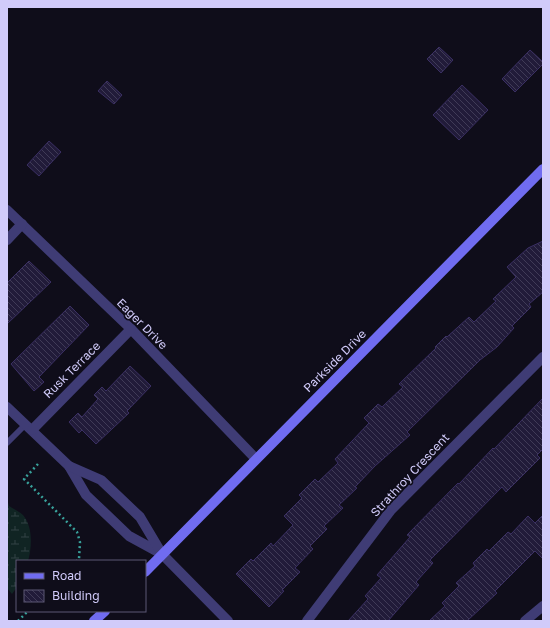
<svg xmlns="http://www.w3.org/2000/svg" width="550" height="628" font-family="'Golos Text',sans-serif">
	<defs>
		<pattern id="wetland-marsh" width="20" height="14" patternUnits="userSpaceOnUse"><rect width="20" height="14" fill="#102423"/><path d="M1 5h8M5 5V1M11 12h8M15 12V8" fill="none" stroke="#324244"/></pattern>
		<pattern id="building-back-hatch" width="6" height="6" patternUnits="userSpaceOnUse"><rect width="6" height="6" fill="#211b39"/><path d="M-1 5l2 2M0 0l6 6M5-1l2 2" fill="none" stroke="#403b57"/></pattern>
	</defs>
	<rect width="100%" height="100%" fill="#0f0d1a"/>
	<path fill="url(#wetland-marsh)" d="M7,499l2,7c4,3 10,5 14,9 10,12 9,32 5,46h-11v26l-5,7 -5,-6z"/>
	<g fill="url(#building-back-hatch)" stroke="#3a2f63">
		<polygon points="439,47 453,60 441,73 427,59"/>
		<polygon points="530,50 543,62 543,64 515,92 502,79"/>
		<polygon points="107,81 122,95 114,104 98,91"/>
		<polygon points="462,85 488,110 459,140 433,115"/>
		<polygon points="49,141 61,152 39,176 27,165"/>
		<polygon points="543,241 543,292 529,304 531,307 512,326 514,328 497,347 480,360 407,432 410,435 375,466 355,487 357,488 339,505 343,508 324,526 327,529 310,546 313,549 295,568 300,572 282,590 284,591 269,607 236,574 251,559 253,561 271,543 273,546 293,525 284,516 302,498 299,495 315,479 318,482 338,463 335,459 369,423 364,418 378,404 382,407 403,387 399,384 436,348 435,347 446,336 447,337 469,317 474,322 496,301 493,299 516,277 507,267 528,248"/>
		<polygon points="29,261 51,282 7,324 7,283"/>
		<polygon points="70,306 89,325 39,377 44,382 34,391 11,364"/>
		<polygon points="130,366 151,386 127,411 129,413 96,444 82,430 79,433 69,422 78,413 82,417 98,399 94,395 102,387 106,391"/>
		<polygon points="543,398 543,449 537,455 540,458 506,492 502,487 430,560 433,563 416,582 419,585 388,621 348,621 368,599 365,596 381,578 377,575 410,537 407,535 458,483 459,484 493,448 494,449"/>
		<polygon points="543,515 543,559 535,551 495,591 497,593 467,621 429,621 445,606 442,603 459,586 456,583 475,566 473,563 487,549 489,551 508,532 511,534 528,516 535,523"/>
	</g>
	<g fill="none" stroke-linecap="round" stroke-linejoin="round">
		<g stroke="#38a19b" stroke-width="2.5" stroke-dasharray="2 3" stroke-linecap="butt">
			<polyline points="38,464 24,479 77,532 80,542 79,559 77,561"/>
			<polyline points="18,621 28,611"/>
		</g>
		<polyline stroke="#3f3c75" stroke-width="6" points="7,443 26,424"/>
		<g stroke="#3f3c75" stroke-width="10">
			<polyline points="7,210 131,329 256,459"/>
			<polyline points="7,240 22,224"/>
			<polyline points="7,407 69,466 86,495 129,536 162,554"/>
			<polyline points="32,430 131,329"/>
			<polyline points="69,466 101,480 140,517 162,554"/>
			<polyline points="307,621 391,510 543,357"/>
			<polyline points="525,621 543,606"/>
		</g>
		<polyline stroke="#3f3c75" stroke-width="10" points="162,554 228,621"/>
		<g stroke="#706cf0" stroke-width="10">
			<polyline points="145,572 543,169"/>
			<polyline points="94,621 105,611"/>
		</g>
	</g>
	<g text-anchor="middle" stroke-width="3.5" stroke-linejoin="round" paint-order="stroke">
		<g font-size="12" fill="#d1cbfa" stroke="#0f0d1a">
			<text transform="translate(142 324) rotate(45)" y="4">Eager Drive</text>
			<text transform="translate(335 361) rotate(-45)" y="4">Parkside Drive</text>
			<text transform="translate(72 370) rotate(-45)" y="4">Rusk Terrace</text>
			<text transform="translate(410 475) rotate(-47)" y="4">Strathroy Crescent</text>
		</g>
	</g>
	<rect width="550" height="628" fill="none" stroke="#d1cbfa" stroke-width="16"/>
	<rect x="16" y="560" width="130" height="52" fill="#0f0d1a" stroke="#5d5974"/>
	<rect x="24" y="573" width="20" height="6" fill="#706cf0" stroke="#5d5974"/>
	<text x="52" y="580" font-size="12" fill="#d1cbfa">Road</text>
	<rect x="24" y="590" width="20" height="12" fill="url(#building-back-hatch)" stroke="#5d5974"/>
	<text x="52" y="600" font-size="12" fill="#d1cbfa">Building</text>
</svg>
